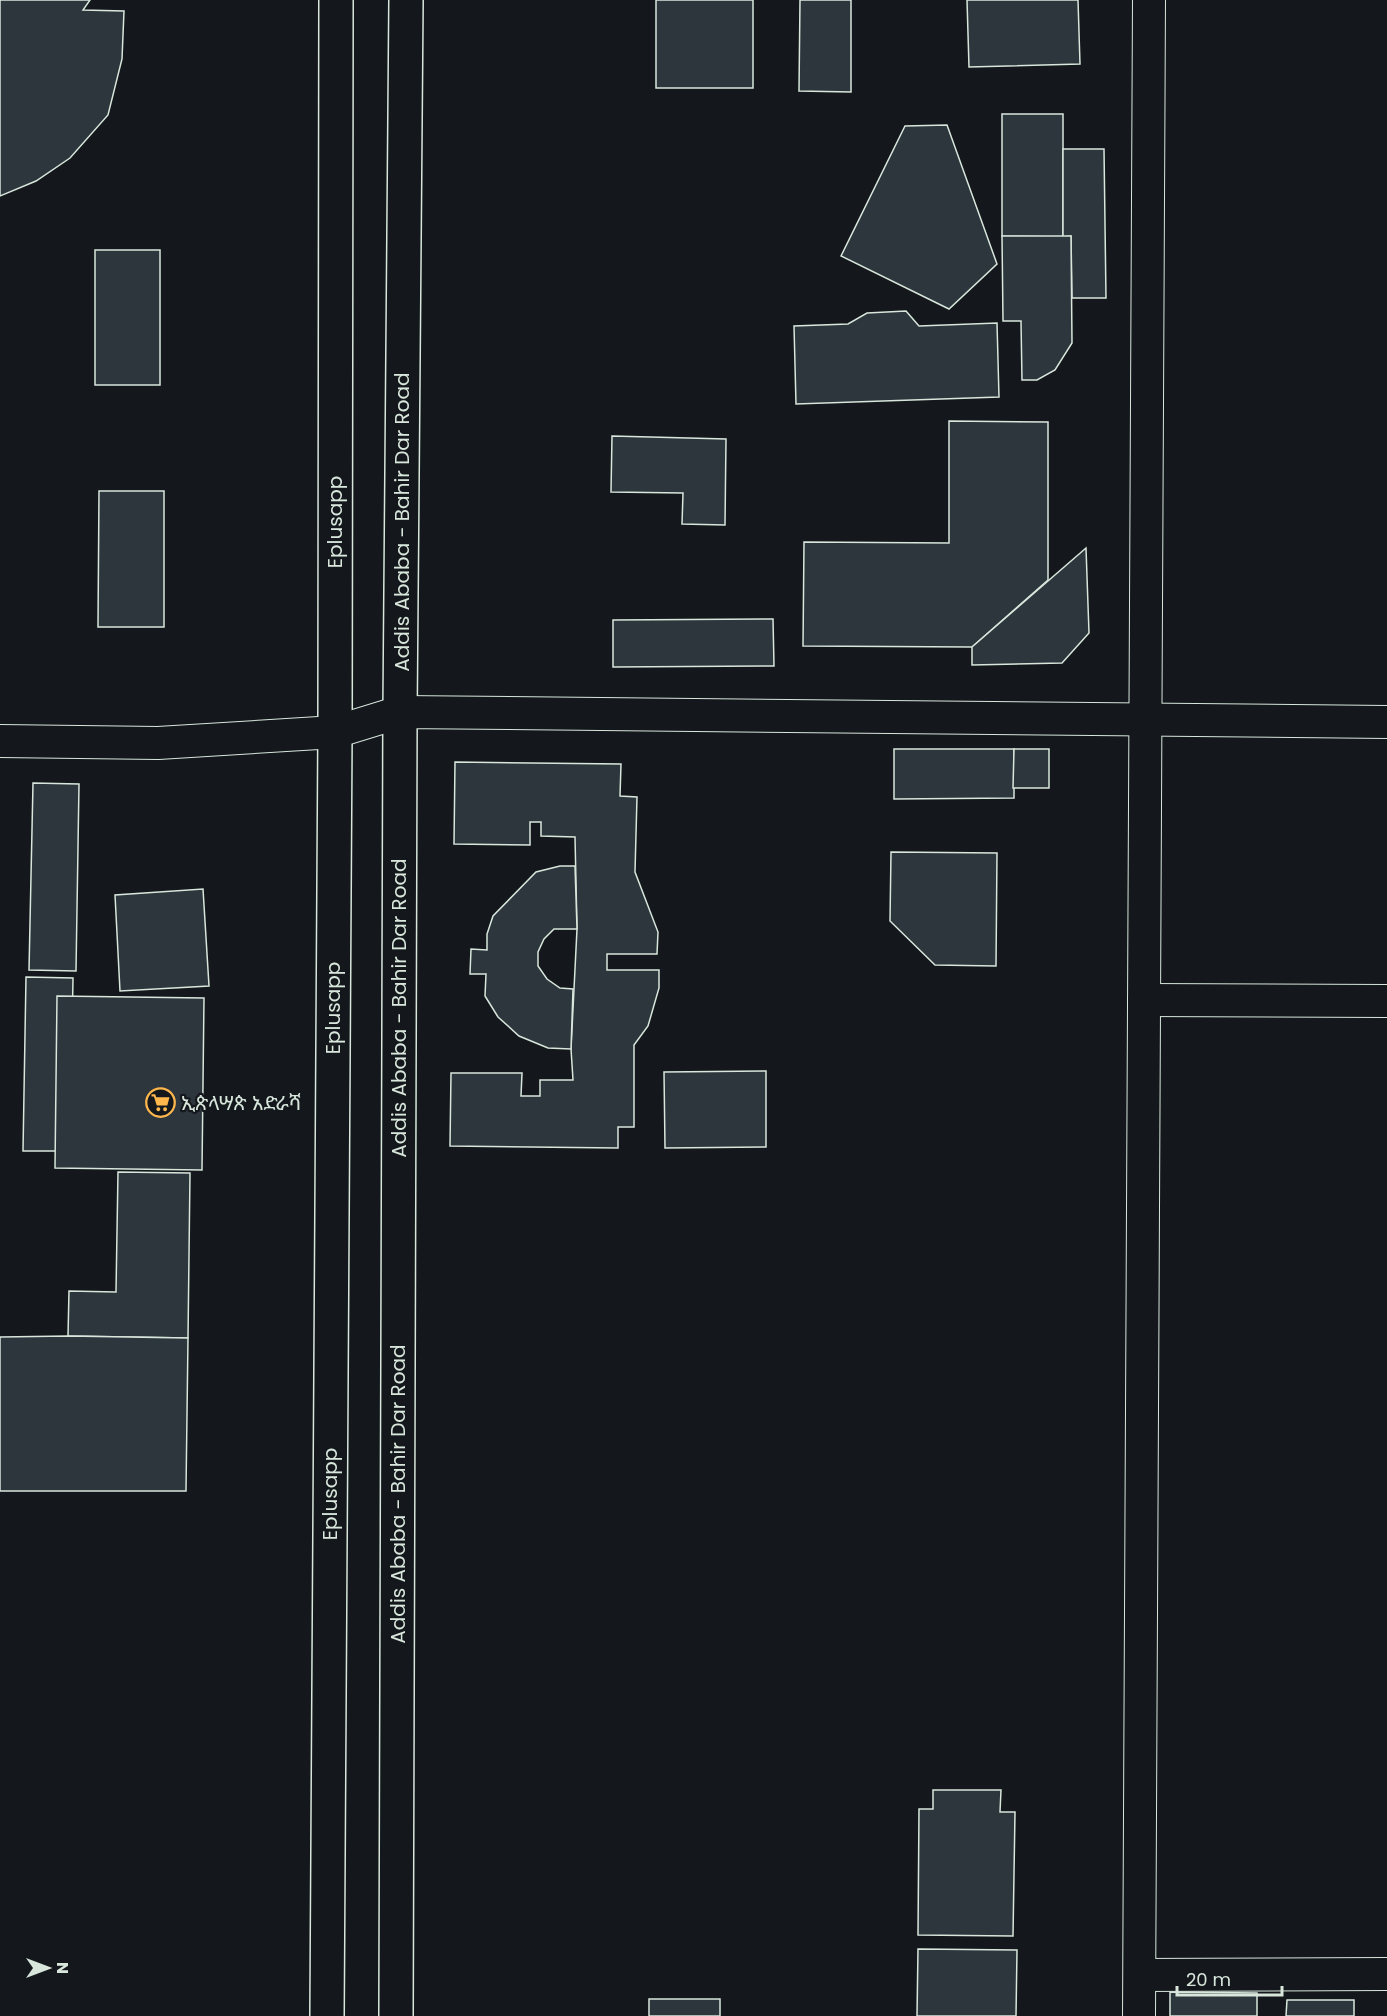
<svg xmlns="http://www.w3.org/2000/svg" width="1387" height="2016" font-family="Poppins,'Noto Sans Ethiopic',sans-serif">
	<rect width="100%" height="100%" fill="#14181c"/>
	<g fill="#2c363c" stroke="#d8e6dc" stroke-width="1.5">
		<polygon points="0,0 90,0 83,10 124,11 122,59 108,115 70,158 36,181 0,196"/>
		<rect x="656" y="0" width="97" height="88"/>
		<polygon points="800,0 851,0 851,92 799,91"/>
		<polygon points="967,0 1078,0 1080,64 969,67"/>
		<polygon points="1002,114 1063,114 1063,237 1002,236"/>
		<polygon points="947,125 997,264 949,309 841,256 905,126"/>
		<polygon points="1063,149 1104,149 1106,298 1072,298 1071,236 1063,237"/>
		<polygon points="1002,236 1071,236 1072,343 1055,370 1037,380 1022,380 1021,321 1003,321"/>
		<rect x="95" y="250" width="65" height="135"/>
		<polygon points="906,311 919,326 997,323 999,397 796,404 794,326 848,324 867,313"/>
		<polygon points="949,421 1048,422 1048,580 972,647 803,646 804,542 949,543"/>
		<polygon points="612,436 726,439 725,525 682,524 683,493 611,492"/>
		<polygon points="99,491 164,491 164,627 98,627"/>
		<polygon points="1086,548 1089,633 1062,663 972,665 972,647"/>
		<polygon points="773,619 774,666 613,667 613,620"/>
		<polygon points="894,749 1014,749 1014,798 894,799"/>
		<polygon points="1014,749 1049,749 1049,788 1013,788"/>
		<polygon points="455,762 621,764 620,796 637,797 635,872 658,932 657,954 607,954 607,970 659,970 659,988 648,1026 634,1045 634,1127 618,1127 618,1148 450,1146 451,1073 522,1073 521,1096 540,1096 540,1080 573,1080 571,1049 577,929 575,837 541,836 541,822 530,822 530,845 454,844"/>
		<polygon points="33,783 79,784 76,971 29,970"/>
		<polygon points="891,852 997,853 996,966 935,965 890,921"/>
		<polygon points="560,866 575,866 577,929 554,929 544,939 538,952 538,966 547,979 560,988 573,989 571,1049 548,1048 519,1036 498,1017 485,996 486,974 470,974 471,949 487,950 487,934 493,916 536,872"/>
		<polygon points="203,889 209,986 120,991 115,895"/>
		<polygon points="26,977 73,978 70,1151 23,1151"/>
		<polygon points="57,996 204,998 202,1170 55,1168"/>
		<polygon points="766,1071 766,1147 665,1148 664,1072"/>
		<polygon points="118,1172 190,1173 188,1338 68,1336 69,1291 116,1292"/>
		<polygon points="68,1336 188,1338 186,1491 0,1491 0,1337"/>
		<polygon points="933,1790 1001,1790 1000,1812 1015,1812 1013,1936 918,1935 919,1809 933,1809"/>
		<polygon points="918,1949 1017,1950 1016,2016 917,2016"/>
		<polygon points="1170,1992 1257,1993 1257,2016 1170,2016"/>
		<rect x="649" y="1999" width="71" height="17"/>
		<polygon points="1287,2000 1354,2000 1354,2016 1286,2016"/>
	</g>
	<g fill="none" stroke-linecap="round" stroke-linejoin="round">
		<defs>
			<g id="street">
				<polyline points="0,741 158,743 335,732 400,712 1387,722"/>
				<polyline points="1144,1000 1387,1001"/>
				<polyline points="1140,1975 1387,1974"/>
				<polyline points="1139,2016 1149,0"/>
			</g>
			<g id="highway">
				<polyline points="327,2016 335,732 336,0"/>
				<polyline points="396,2016 400,712 406,0"/>
			</g>
		</defs>
		<use href="#street" stroke="#d8e6dc" stroke-width="34"/>
		<use href="#highway" stroke="#d8e6dc" stroke-width="36"/>
		<use href="#street" stroke="#14181c" stroke-width="32"/>
		<use href="#highway" stroke="#14181c" stroke-width="33"/>
	</g>
	<defs>
		<symbol id="supermarket-ring" viewBox="-11 -11 22 22"><circle r="9.5" fill="#14181c" stroke="#ffb74d" stroke-width="1.5"/><path d="M-6-5.5h2.5l.6 2H6L4.5 2H-2.5L-4.4-4H-6ZM-1.5 3.2a1.3 1.3 0 1 0 .1 0ZM3 3.2a1.3 1.3 0 1 0 .1 0Z" fill="#ffb74d"/></symbol>
	</defs>
	<g fill-rule="evenodd">
		<use href="#supermarket-ring" x="144" y="1086" width="33" height="33"/>
	</g>
	<g text-anchor="middle" stroke-width="4.5" stroke-linejoin="round" paint-order="stroke">
		<g font-size="20" fill="#d8e6dc" stroke="#14181c">
			<text transform="translate(335 522) rotate(-90)" y="7">Eplusapp</text>
			<text transform="translate(402 522) rotate(-90)" y="7">Addis Ababa - Bahir Dar Road</text>
			<text transform="translate(333 1008) rotate(-90)" y="7">Eplusapp</text>
			<text transform="translate(399 1008) rotate(-90)" y="7">Addis Ababa - Bahir Dar Road</text>
			<text transform="translate(330 1494) rotate(-90)" y="7">Eplusapp</text>
			<text transform="translate(398 1494) rotate(-90)" y="7">Addis Ababa - Bahir Dar Road</text>
		</g>
		<g font-size="20" fill="#d8e6dc" stroke="#14181c" text-anchor="start">
			<text x="181" y="1110">ኢጵላሣጵ አድራሻ</text>
		</g>
	</g>
	<g transform="translate(48 1968) rotate(90)" stroke="#14181c" stroke-width="4.5" paint-order="stroke">
	<path d="M0-4.5L10 22L0 15L-10 22Z" fill="#d8e6dc"/>
	<text y="-9" font-size="16" font-weight="bold" text-anchor="middle" fill="#d8e6dc">N</text>
	</g>
	<path d="M1177 1986v9h105v-9" fill="none" stroke="#d8e6dc" stroke-width="3"/>
	<text x="1186" y="1986" font-size="18" fill="#d8e6dc" stroke="#14181c" stroke-width="4.5" paint-order="stroke">20 m</text>
</svg>
